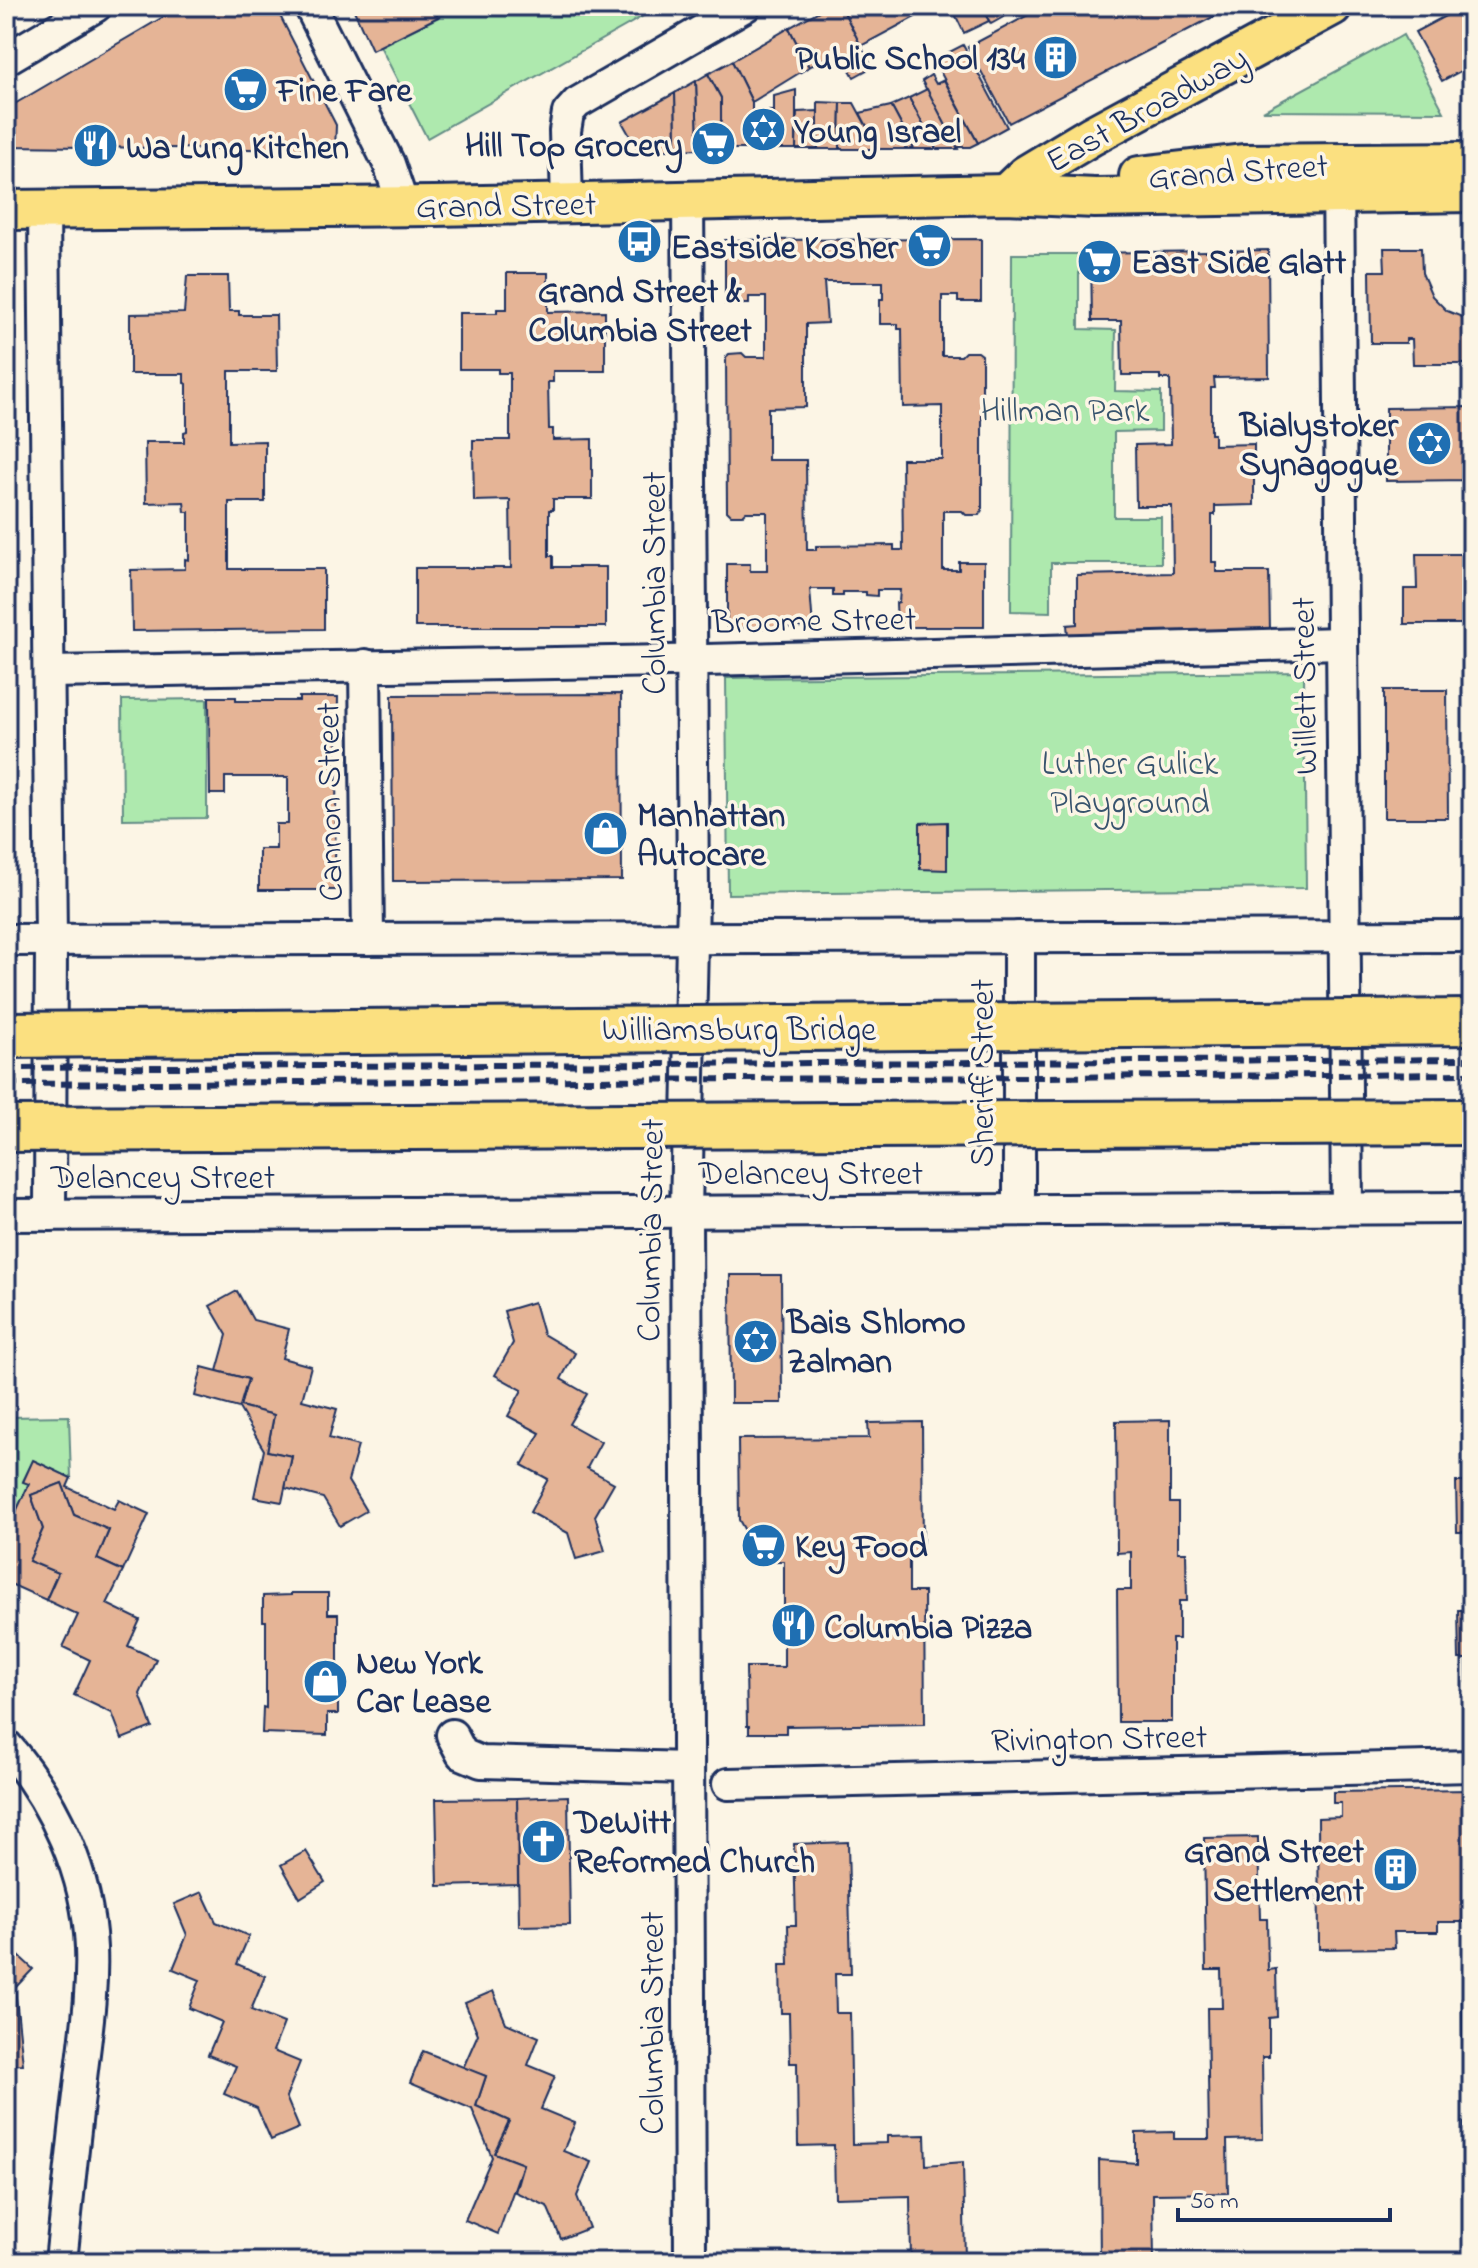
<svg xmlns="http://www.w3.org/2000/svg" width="1478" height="2268" font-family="'Indie Flower',sans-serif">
	<rect width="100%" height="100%" fill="#fcf5e5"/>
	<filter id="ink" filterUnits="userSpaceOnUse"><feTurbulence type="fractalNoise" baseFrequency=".0125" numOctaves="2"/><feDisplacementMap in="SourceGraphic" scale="16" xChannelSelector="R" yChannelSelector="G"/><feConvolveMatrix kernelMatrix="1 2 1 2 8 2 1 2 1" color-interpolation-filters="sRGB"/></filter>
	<g filter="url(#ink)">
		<g fill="#aee9ae" stroke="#648c86" stroke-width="2">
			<polygon points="461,6 661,6 427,138 380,46"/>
			<polygon points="1403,35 1444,112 1263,111 1396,39"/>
			<polygon points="1012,254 1079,254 1079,329 1116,330 1115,391 1161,392 1161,431 1114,432 1114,517 1161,517 1161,563 1051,563 1051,612 1011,611"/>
			<polygon points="1304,672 1306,888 728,894 726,678"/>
			<polygon points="207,699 207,818 123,819 122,700"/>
			<polygon points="69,1416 71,1478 33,1461 23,1481 29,1484 6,1533 6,1417"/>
		</g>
		<g fill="#e5b496" stroke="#1b2f5e" stroke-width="2" fill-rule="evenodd">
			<polygon points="182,6 275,6 336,125 335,150 6,146 6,109"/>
			<polygon points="352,6 432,6 438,17 372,50"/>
			<polygon points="828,6 841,6 872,67 854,77 844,59 835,63 831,56 809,67 789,28"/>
			<polygon points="841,6 910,6 915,17 861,46"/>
			<polygon points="962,6 981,6 989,21 964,33 953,10"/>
			<polygon points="981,6 1023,6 991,24"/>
			<polygon points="1045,6 1234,6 1009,123 968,47"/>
			<polygon points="1464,6 1472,6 1472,65 1442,81 1415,32"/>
			<polygon points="789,28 809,67 752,102 732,61"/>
			<polygon points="963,45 1007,127 978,143 934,60"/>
			<polygon points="732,61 752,102 752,149 721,149 721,98 708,74"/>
			<polygon points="708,74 721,98 721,149 698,149 696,81"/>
			<polygon points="931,75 936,84 944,80 978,143 970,147 957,147 922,81"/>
			<polygon points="696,81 698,149 676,150 675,93"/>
			<polygon points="927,89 957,147 958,149 936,149 909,98"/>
			<polygon points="796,90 796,149 774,149 774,96"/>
			<polygon points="675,93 676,150 638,150 622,122"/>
			<polygon points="909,98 936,149 914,149 891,106"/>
			<polygon points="818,102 841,103 840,149 818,149"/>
			<polygon points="841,103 854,103 879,149 840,149"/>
			<polygon points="891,106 914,149 879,149 860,113"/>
			<rect x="752" y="111" width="22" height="38"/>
			<polygon points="818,111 818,149 796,149 797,112"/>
			<path d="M981,239v63h-23v-6h-16v60h19l4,-4h13l4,3v155l-3,5h-13l-4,-4h-19v59h16v-8h25v65h-87l-1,-24 3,-1 1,-12h-23v6l-11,-1v-3h-23v4h-10v-7h-23l3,38 -86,1v-64h23v7h17v-59h-21l-3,3h-12l-4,-4 -1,-154 3,-3 13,-1 4,4h20v-60h-17v7h-24v-64zM824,282h59v17h-3v25h18v5h4l1,78 39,-1v53h-40l1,91h-9v-5l-78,1v4h-9l-1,-90h-38v-52l38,-1v-83l21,-1z"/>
			<polygon points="1384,248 1421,248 1422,273 1432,296 1447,311 1472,321 1472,364 1413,364 1412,339 1406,339 1406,343 1371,343 1370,271 1385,271"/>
			<polygon points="1268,250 1269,377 1214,378 1215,388 1211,388 1211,434 1214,434 1214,445 1254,444 1254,505 1215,506 1215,515 1212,515 1212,562 1216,562 1216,572 1269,572 1270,632 1068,635 1067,625 1077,624 1077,575 1173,573 1172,506 1136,506 1135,445 1171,444 1170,379 1160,379 1160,375 1122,375 1121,321 1092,321 1091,253"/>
			<polygon points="507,273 548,273 548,312 605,311 605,371 553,371 553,382 548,382 549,429 553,429 553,440 592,439 592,499 553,499 553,510 549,510 549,556 553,556 553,567 606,567 606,627 415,627 415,568 511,568 510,500 474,501 473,447 473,440 510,440 510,373 498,373 498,369 459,369 459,313 497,313 497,309 507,309"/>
			<polygon points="187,276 228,276 229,311 239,311 239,315 276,315 277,371 229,371 229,442 265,441 265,502 229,502 229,569 324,569 324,629 132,631 131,570 185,569 185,559 189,560 189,512 185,512 184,502 146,503 145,442 184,442 184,432 187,431 187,384 184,383 184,374 130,374 130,314 184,313"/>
			<polygon points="1472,407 1472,495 1470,495 1470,480 1386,481 1386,408"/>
			<polygon points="1470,495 1472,495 1472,624 1404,624 1404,589 1417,589 1416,554 1470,554"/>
			<polygon points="1384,690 1447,690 1448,818 1384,818"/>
			<polygon points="621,694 622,880 393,881 392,695"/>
			<polygon points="209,697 236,697 236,701 299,701 299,697 338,697 335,863 338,863 338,890 259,890 259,849 276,849 276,824 288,824 288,777 225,777 225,794 210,794"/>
			<polygon points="947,822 947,870 920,869 920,823"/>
			<polygon points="730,1275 781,1275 782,1403 731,1403"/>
			<polygon points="237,1291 253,1320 289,1329 282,1358 311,1366 302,1400 337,1409 329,1438 358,1446 348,1481 366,1511 340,1526 323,1498 285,1488 292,1456 267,1451 274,1415 240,1406 248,1379 217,1371 227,1335 210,1306"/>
			<polygon points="534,1302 543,1334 575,1353 561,1379 587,1394 569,1424 601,1442 587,1468 614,1483 595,1516 605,1551 576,1559 568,1533 530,1512 548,1479 522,1465 540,1433 508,1416 522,1390 495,1375 513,1343 504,1311"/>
			<polygon points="202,1367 248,1379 240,1406 274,1415 267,1451 292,1456 282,1502 254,1497 264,1450 239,1408 195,1396"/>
			<polygon points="1465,1417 1472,1417 1472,1725 1468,1725 1467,1659 1459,1659 1458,1610 1467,1610 1466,1532 1457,1532 1456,1482 1465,1482"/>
			<polygon points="1170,1420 1170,1503 1178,1503 1178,1552 1186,1552 1187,1601 1179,1601 1179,1639 1172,1639 1172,1722 1118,1722 1117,1590 1131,1590 1131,1552 1117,1553 1116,1421"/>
			<polygon points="922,1422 923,1554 909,1555 909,1592 924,1592 925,1724 786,1726 786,1733 749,1733 749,1726 747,1726 746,1667 784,1667 784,1561 762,1561 739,1520 738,1439 869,1438 868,1423"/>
			<polygon points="33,1460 71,1478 67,1487 114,1509 119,1500 149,1514 123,1571 97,1559 109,1530 74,1515 62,1483 31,1495 43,1529 29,1561 58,1573 46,1600 6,1582 6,1533 29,1484 23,1482"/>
			<polygon points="62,1483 74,1515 109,1530 97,1559 123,1571 107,1604 140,1620 128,1646 156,1659 140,1694 152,1727 122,1739 112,1713 74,1695 90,1660 63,1647 78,1615 46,1600 58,1573 29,1561 43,1529 31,1495"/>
			<polygon points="291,1593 328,1593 328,1614 338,1614 338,1714 327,1714 327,1735 262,1733 263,1707 266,1708 266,1621 263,1621 263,1596 291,1595"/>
			<polygon points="1470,1790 1472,1922 1438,1922 1438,1932 1394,1932 1395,1948 1319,1949 1318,1818 1341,1817 1341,1803 1333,1803 1333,1792"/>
			<polygon points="568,1796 570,1925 519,1926 517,1798"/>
			<polygon points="517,1798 518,1884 438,1886 436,1799"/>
			<polygon points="1258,1837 1260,1919 1267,1919 1268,1970 1276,1969 1277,2017 1269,2018 1269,2057 1262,2057 1263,2139 1227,2140 1228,2193 1153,2194 1154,2262 1100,2262 1099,2160 1136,2163 1136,2133 1174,2132 1174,2139 1209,2139 1207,2008 1222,2008 1221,1970 1206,1970 1204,1838"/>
			<polygon points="848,1842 851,1974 835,1974 836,2013 850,2013 852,2144 887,2143 887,2136 925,2135 926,2165 963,2162 965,2262 911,2262 910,2196 835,2198 834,2145 798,2146 797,2063 790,2063 789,2013 781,2013 780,1965 789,1965 788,1925 796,1925 794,1844"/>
			<polygon points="306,1851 325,1882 300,1898 281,1865"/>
			<polygon points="202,1892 216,1922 249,1936 237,1964 265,1976 251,2010 284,2023 273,2051 300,2062 286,2097 299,2128 271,2140 257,2108 224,2094 236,2066 208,2055 222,2022 189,2008 200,1980 173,1969 187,1935 174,1904"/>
			<polygon points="1469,1933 1472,1933 1472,2173 1464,2173 1464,2123 1472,2123 1471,2048 1463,2047 1462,1998 1470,1998"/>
			<polygon points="6,1944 33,1969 15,1988 6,1979"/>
			<polygon points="6,1979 15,1988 23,2064 6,2065"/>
			<polygon points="493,1991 506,2023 539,2037 528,2065 555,2076 541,2109 575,2123 563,2151 591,2162 577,2196 589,2228 561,2239 547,2206 515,2192 523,2164 494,2153 509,2121 476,2106 486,2076 463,2068 478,2034 465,2003"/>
			<polygon points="423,2051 486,2076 476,2106 509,2121 494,2153 523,2164 498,2234 465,2220 492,2157 472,2109 410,2083"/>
		</g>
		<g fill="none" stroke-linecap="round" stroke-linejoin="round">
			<defs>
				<g id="minor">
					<polyline points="310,6 389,164 403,205"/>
					<polyline points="6,59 96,6"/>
					<polyline points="1338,174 1347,1208"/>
					<polyline points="688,199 693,898 686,1210 690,2262"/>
					<polyline points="567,203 565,131 568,113 577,103 745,6"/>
					<polyline points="44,209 51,940 50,1215"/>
					<polyline points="365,665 368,939"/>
					<polyline points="49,672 668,661 1341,643"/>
					<polyline points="1019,937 1019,1210"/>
					<polyline points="6,940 1472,936"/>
					<polyline points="6,1215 1472,1208"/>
					<polyline points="452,1735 462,1754 481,1762 687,1768"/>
					<path d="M6,1745c48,55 82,129 85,203 2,47 -6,93 -11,139 -7,58 -13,117 -19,175"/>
					<polyline points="728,1784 1472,1766"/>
				</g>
				<g id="major">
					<polyline points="1139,176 1243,164 1472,162"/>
					<polyline points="1006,194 1026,175 1091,136 1332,6"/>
					<polyline points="6,210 434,206 1006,194 1095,198 1472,192"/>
				</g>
			</defs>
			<use href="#minor" stroke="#1b2f5e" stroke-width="36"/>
			<use href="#major" stroke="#1b2f5e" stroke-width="44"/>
			<use href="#minor" stroke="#fcf5e5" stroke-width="30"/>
			<use href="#major" stroke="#fbe080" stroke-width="38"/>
			<g stroke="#1b2f5e" stroke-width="6" stroke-dasharray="12 6" stroke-linecap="butt">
				<polyline points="6,1068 1472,1059"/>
				<polyline points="6,1084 1472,1074"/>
			</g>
			<defs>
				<g id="highway-bridge">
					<polyline points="6,1035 1472,1022"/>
					<polyline points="6,1129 1472,1122"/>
				</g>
			</defs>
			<use href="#highway-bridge" stroke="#1b2f5e" stroke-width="50" stroke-linecap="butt"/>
			<use href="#highway-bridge" stroke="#fbe080" stroke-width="44"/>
		</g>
	</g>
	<defs>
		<symbol id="building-disc" viewBox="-11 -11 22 22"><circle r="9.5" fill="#1f6fb2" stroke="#fcf5e5"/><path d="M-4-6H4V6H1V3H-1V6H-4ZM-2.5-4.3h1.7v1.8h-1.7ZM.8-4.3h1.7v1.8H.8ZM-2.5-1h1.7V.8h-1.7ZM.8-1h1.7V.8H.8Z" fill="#fff"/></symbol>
		<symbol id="supermarket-disc" viewBox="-11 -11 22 22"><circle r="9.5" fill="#1f6fb2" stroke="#fcf5e5"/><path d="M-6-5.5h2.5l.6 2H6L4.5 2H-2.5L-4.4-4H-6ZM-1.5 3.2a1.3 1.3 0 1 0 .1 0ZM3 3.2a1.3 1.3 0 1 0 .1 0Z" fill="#fff"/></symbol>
		<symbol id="synagogue-disc" viewBox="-11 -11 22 22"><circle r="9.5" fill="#1f6fb2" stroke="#fcf5e5"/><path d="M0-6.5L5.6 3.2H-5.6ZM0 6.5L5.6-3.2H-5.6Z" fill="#fff"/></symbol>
		<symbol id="restaurant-disc" viewBox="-11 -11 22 22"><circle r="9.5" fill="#1f6fb2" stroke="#fcf5e5"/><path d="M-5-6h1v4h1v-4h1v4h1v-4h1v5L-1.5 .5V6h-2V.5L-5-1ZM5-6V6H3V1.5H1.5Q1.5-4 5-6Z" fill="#fff"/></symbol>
		<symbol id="bus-disc" viewBox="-11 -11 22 22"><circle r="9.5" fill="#1f6fb2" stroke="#fcf5e5"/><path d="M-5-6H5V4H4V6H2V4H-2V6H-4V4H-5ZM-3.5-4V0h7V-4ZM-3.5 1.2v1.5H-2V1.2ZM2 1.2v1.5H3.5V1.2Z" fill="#fff"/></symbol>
		<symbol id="shop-disc" viewBox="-11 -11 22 22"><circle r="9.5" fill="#1f6fb2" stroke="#fcf5e5"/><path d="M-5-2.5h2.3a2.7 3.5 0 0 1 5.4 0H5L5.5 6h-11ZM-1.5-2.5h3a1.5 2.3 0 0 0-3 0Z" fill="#fff"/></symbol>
		<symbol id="church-disc" viewBox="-11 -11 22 22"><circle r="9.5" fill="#1f6fb2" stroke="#fcf5e5"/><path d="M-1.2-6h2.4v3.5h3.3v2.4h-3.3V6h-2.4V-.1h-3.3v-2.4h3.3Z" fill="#fff"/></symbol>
	</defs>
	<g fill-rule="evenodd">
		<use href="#building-disc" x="1030" y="32" width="51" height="51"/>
		<use href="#supermarket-disc" x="220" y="64" width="51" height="51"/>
		<use href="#synagogue-disc" x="738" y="104" width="51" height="51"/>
		<use href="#supermarket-disc" x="688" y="118" width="51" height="51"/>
		<use href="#restaurant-disc" x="70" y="120" width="51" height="51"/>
		<use href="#bus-disc" x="614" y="216" width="51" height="51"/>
		<use href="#supermarket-disc" x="904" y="220" width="51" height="51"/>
		<use href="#supermarket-disc" x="1074" y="236" width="51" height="51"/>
		<use href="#synagogue-disc" x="1404" y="418" width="51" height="51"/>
		<use href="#shop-disc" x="580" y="808" width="51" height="51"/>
		<use href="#synagogue-disc" x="730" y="1316" width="51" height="51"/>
		<use href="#supermarket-disc" x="738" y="1520" width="51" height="51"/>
		<use href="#restaurant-disc" x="768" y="1600" width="51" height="51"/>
		<use href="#shop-disc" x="300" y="1656" width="51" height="51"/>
		<use href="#church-disc" x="518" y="1816" width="51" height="51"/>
		<use href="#building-disc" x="1370" y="1844" width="51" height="51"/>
	</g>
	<g text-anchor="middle" stroke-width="7" stroke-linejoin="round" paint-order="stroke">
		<g font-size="34" font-weight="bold" fill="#1b2f5e" stroke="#fcf5e5" text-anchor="start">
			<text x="1025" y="69" text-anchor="end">Public School 134</text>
			<text x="277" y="101">Fine Fare</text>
			<text x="794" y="142">Young Israel</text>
			<text x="683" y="156" text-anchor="end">Hill Top Grocery</text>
			<text x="126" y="158">Wa Lung Kitchen</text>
			<text x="898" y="258" text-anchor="end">Eastside Kosher</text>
			<text x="1131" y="273">East Side Glatt</text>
			<text x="640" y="302" text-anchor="middle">Grand Street &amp;<tspan x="640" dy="39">Columbia Street</tspan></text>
			<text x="1398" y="436" text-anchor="end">Bialystoker<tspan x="1398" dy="39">Synagogue</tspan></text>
			<text x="637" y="826">Manhattan<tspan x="637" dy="39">Autocare</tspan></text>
			<text x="787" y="1333">Bais Shlomo<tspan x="787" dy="39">Zalman</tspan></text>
			<text x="795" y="1557">Key Food</text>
			<text x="824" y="1638">Columbia Pizza</text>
			<text x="356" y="1673">New York<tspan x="356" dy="39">Car Lease</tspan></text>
			<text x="574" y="1833">DeWitt<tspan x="574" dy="39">Reformed Church</tspan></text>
			<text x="1364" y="1862" text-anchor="end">Grand Street<tspan x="1364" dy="39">Settlement</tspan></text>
		</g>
		<g font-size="34" fill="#1b2f5e" stroke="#fcf5e5">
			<text transform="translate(1146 108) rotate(-29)" y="12">East Broadway</text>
			<text transform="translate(1238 170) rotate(-4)" y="12">Grand Street</text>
			<text transform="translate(506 204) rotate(-1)" y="12">Grand Street</text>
			<text transform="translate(653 583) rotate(-90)" y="12">Columbia Street</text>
			<text transform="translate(814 619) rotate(-1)" y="12">Broome Street</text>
			<text transform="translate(1303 686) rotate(-91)" y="12">Willett Street</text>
			<text transform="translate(328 802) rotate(-91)" y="12">Cannon Street</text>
			<text x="739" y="1040">Williamsburg Bridge</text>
			<text transform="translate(981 1073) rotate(-90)" y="12">Sheriff Street</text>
			<text x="811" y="1184">Delancey Street</text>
			<text x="163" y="1188">Delancey Street</text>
			<text transform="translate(649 1230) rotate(-89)" y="12">Columbia Street</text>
			<text transform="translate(1099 1737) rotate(-1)" y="12">Rivington Street</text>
			<text transform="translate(651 2023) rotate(-90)" y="12">Columbia Street</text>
		</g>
		<g font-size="34" fill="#38546e" stroke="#fcf5e5">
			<text x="1065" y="421">Hillman Park</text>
			<text x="1130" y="774">Luther Gulick<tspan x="1130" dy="39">Playground</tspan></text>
		</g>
	</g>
	<rect width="1478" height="2268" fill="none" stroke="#fcf5e5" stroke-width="32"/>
	<rect x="16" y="16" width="1446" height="2236" fill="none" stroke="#1b2f5e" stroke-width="3" filter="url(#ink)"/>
	<path d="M1178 2208v12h212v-12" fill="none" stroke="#1b2f5e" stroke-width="4"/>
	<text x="1190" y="2208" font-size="24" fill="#1b2f5e" stroke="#fcf5e5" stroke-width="6" paint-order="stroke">50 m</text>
</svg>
